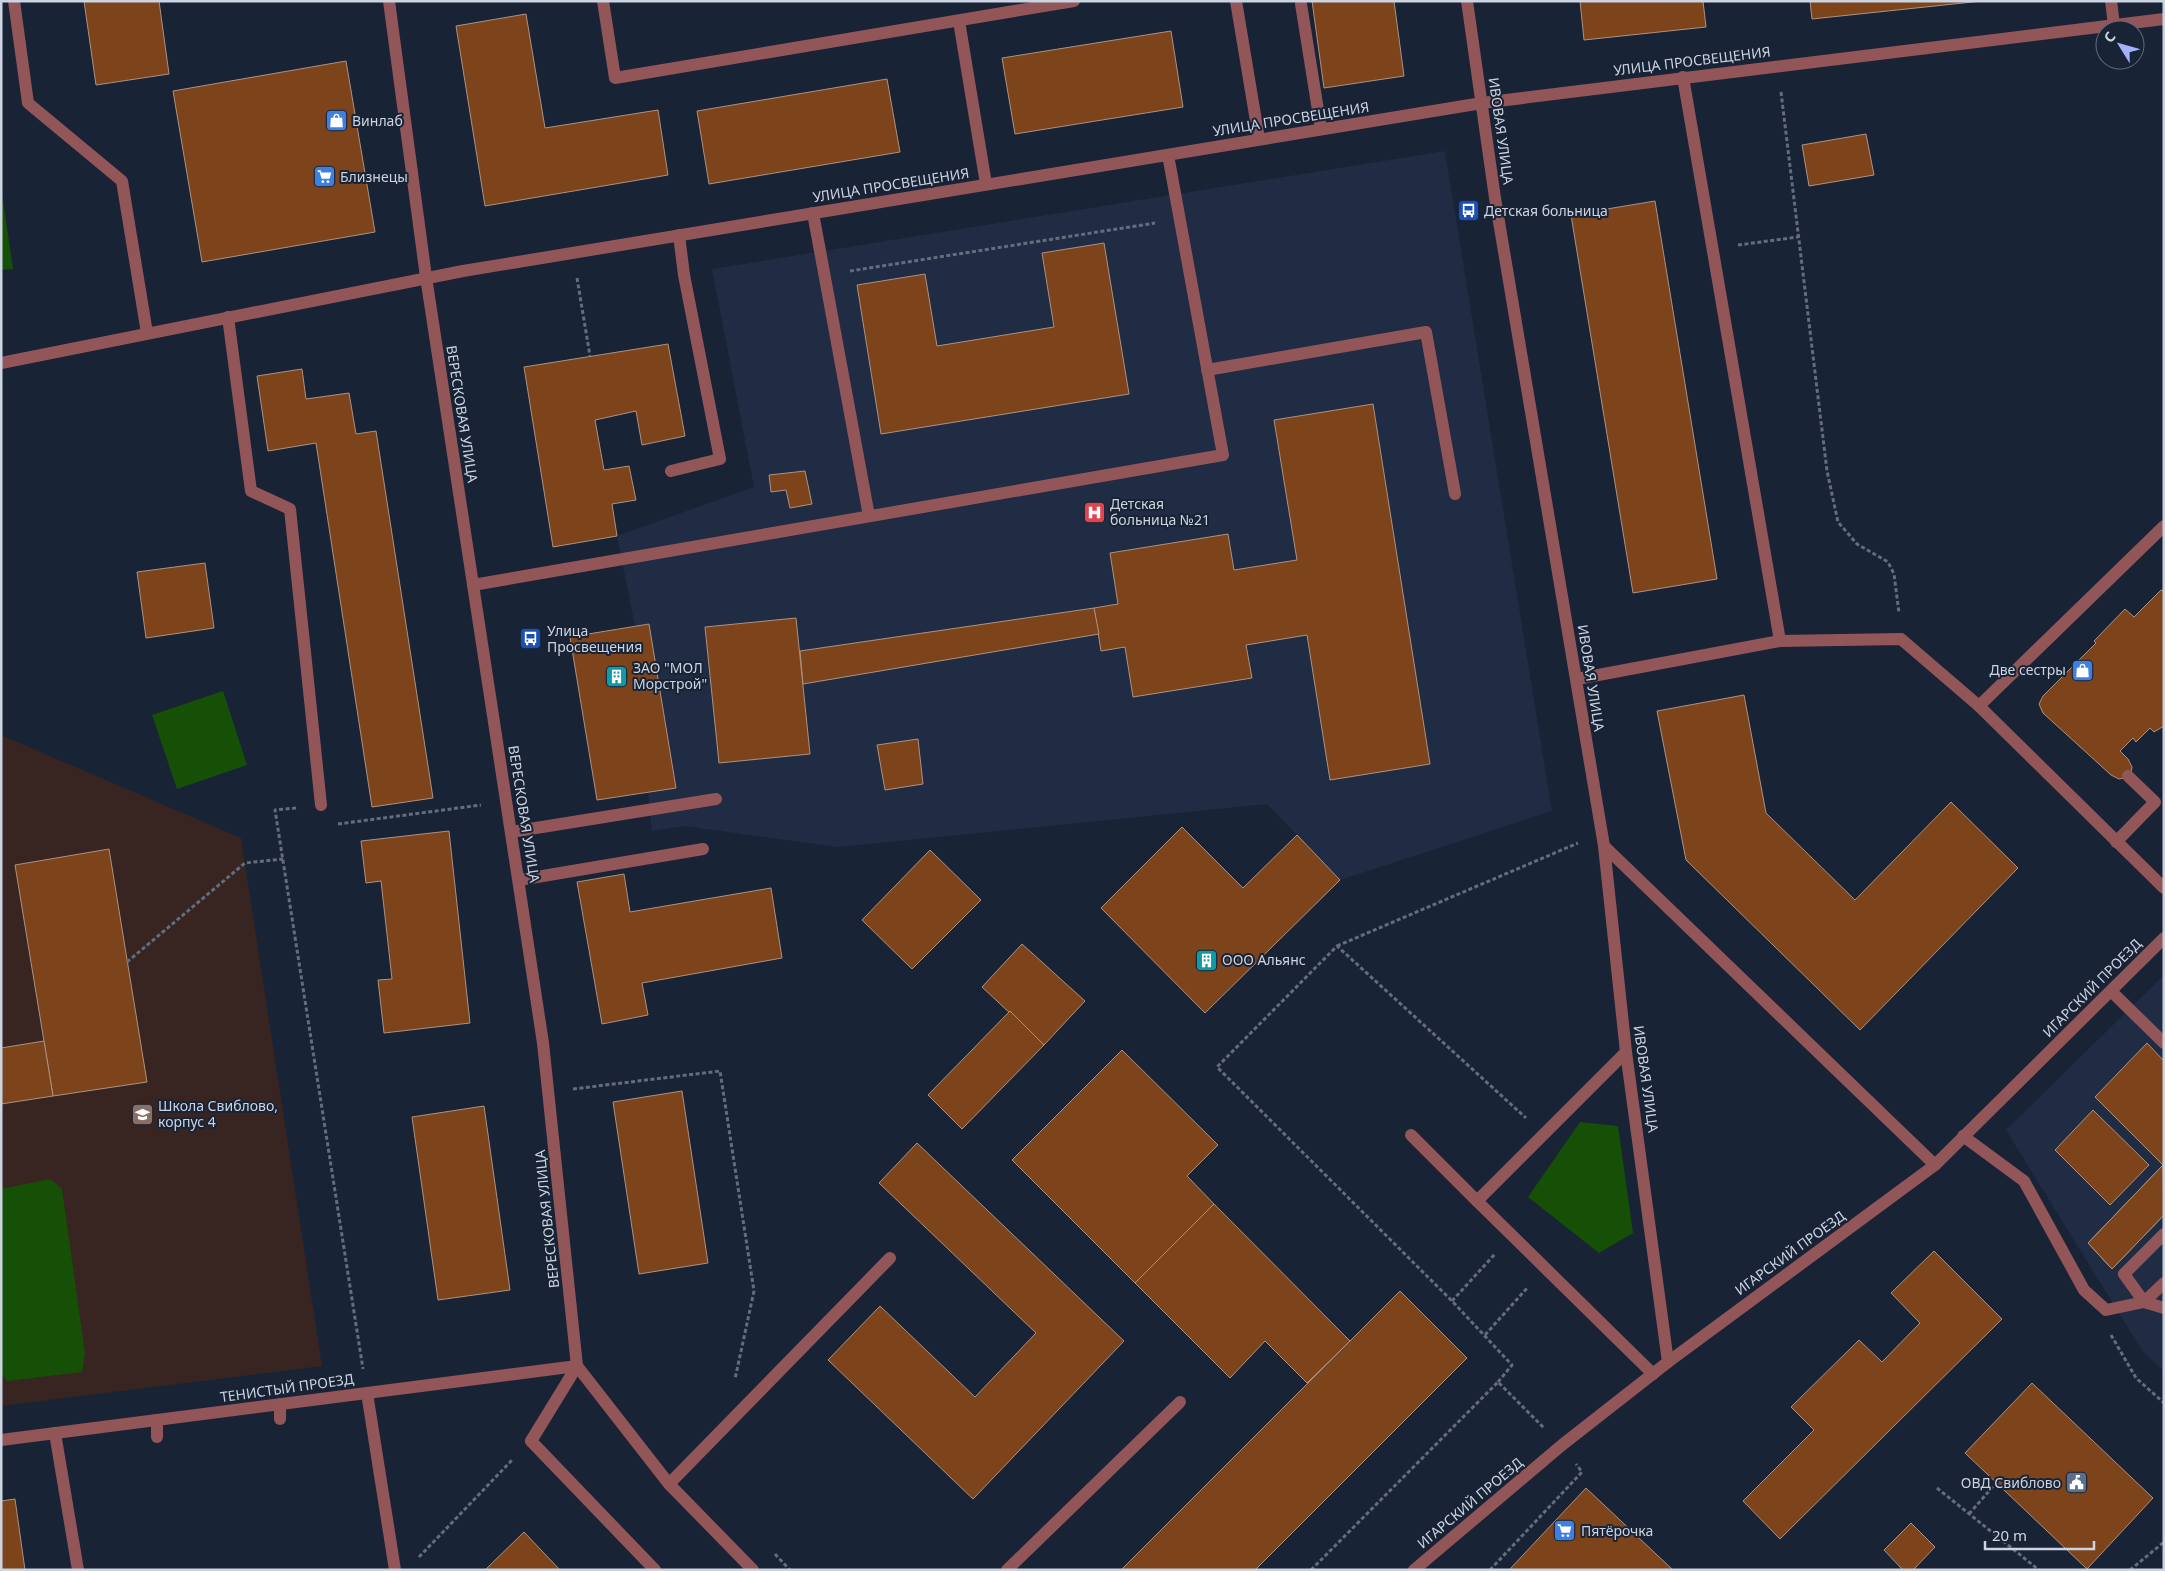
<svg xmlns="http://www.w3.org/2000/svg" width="2165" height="1571" font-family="'Noto Sans',sans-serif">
	<rect width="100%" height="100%" fill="#182336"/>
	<g fill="#1f2c44">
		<polygon points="1445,151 1552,811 1340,880 1267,804 838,847 684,826 652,831 648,792 676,787 649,624 635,626 617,536 754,487 712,269"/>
		<polygon points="2164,975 2164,1371 2143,1352 2006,1130"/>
	</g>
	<polygon fill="#382522" points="1,735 241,838 322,1366 1,1406"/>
	<g fill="#165007">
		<polygon points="1,187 13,269 1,270"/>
		<polygon points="223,691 247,765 177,789 152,715"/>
		<polygon points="1580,1122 1618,1126 1633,1233 1599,1253 1528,1197"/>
		<polygon points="50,1179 62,1189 85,1354 82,1372 7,1381 1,1372 1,1189"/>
	</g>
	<g fill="#7d441b" stroke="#ac9282">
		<polygon points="84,1 159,1 169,74 96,85"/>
		<polygon points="1312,1 1394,1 1404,76 1324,88"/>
		<polygon points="1580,1 1703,1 1706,27 1584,40"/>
		<polygon points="1810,1 1982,1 1812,19"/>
		<polygon points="526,14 545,128 658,110 668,175 485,206 456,26"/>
		<polygon points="1171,31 1183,107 1015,134 1002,58"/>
		<polygon points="346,61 375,232 202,262 173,91"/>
		<polygon points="887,79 900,152 709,184 697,111"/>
		<polygon points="1866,134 1874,175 1809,186 1802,145"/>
		<polygon points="1655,201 1717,579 1633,593 1571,215"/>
		<polygon points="1104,243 1129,394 881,434 857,285 925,274 937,346 1054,327 1042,253"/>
		<polygon points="668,344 685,436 642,445 636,411 595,420 604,470 629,466 636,500 612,504 617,536 553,547 524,367"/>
		<polygon points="302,369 306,399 349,393 356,434 376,431 433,798 372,807 316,443 268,451 257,376"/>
		<polygon points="1373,404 1430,764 1330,780 1307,635 1246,645 1252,678 1133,697 1125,647 1101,651 1094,608 1118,604 1110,553 1228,534 1234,570 1297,560 1274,420"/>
		<polygon points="805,471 812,504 790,508 786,490 771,492 769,475"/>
		<polygon points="205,563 214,628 146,638 137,572"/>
		<polygon points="2161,590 2164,591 2164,726 2154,732 2150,728 2136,742 2133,738 2120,751 2128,759 2132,767 2131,772 2124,778 2119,779 2111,775 2043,713 2039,704 2043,696 2096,643 2094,641 2125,609 2134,617"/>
		<polygon points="1094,608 1099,634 803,684 800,651"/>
		<polygon points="796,618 810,754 719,763 705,627"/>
		<polygon points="649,624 676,788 597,800 570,637"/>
		<polygon points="1744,695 1766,813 1855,900 1951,802 2018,868 1860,1030 1686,860 1657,711"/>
		<polygon points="918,739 923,784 885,790 877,745"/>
		<polygon points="1182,827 1243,888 1297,835 1340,880 1205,1013 1101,908"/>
		<polygon points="449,831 470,1023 384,1033 378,980 392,979 381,881 366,883 361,841"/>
		<polygon points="109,849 147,1082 53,1096 15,865"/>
		<polygon points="930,850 981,900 912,969 862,920"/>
		<polygon points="624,874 630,912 771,888 782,958 642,983 648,1015 602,1024 577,882"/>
		<polygon points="1022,944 1085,1001 1044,1045 982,987"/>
		<polygon points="1010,1011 1044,1045 962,1129 928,1095"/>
		<polygon points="44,1041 53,1096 1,1104 1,1048"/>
		<polygon points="2147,1043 2164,1061 2164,1215 2112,1269 2088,1243 2163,1165 2095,1097"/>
		<polygon points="1122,1050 1218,1145 1187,1176 1214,1204 1135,1283 1012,1160"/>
		<polygon points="682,1091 708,1263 639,1274 613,1102"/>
		<polygon points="484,1106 510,1290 438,1300 412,1117"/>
		<polygon points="2093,1110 2149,1165 2110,1205 2055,1150"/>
		<polygon points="917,1143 1124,1341 973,1499 828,1360 880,1306 975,1397 1036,1333 879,1183"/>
		<polygon points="2163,1165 2164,1215 2112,1269 2088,1243"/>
		<polygon points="1214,1204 1350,1341 1307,1383 1265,1341 1230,1378 1135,1283"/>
		<polygon points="1934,1251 2002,1319 1780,1539 1743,1501 1814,1430 1791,1407 1859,1340 1882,1362 1920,1323 1891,1293"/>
		<polygon points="1400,1291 1467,1358 1255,1570 1121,1570"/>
		<polygon points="2032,1383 2153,1498 2087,1569 1965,1453"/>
		<polygon points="1586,1488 1673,1570 1509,1570"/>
		<polygon points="15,1499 25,1570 1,1570 1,1501"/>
		<polygon points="1911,1523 1935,1547 1913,1570 1903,1570 1884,1550"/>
		<polygon points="524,1532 560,1570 485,1570"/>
	</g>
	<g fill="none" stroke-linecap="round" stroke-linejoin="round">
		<g stroke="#636d7d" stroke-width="3" stroke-dasharray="4 2.5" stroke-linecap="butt">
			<polyline points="1781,92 1827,471 1838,522 1857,544 1888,562 1894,574 1899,613"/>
			<polyline points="1738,245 1798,237"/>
			<polyline points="850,271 1155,223"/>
			<polyline points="577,278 590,356"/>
			<polyline points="296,808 275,810 363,1369"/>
			<polyline points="338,824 481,805"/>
			<polyline points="1337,946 1578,843"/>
			<polyline points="127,962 245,863 283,859"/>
			<polyline points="573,1089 720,1071 754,1291 735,1379"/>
			<polyline points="1452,1301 1495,1254"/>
			<polyline points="1485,1335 1528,1287"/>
			<polyline points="2111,1335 2136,1378 2164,1403"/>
			<polyline points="1498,1382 1512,1365 1452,1301 1217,1067 1337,946 1526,1118"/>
			<polyline points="1937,1488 2039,1570"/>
			<polyline points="1969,1514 1996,1483"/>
			<polyline points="775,1554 790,1570"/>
			<polyline points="419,1557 513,1459"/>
			<polyline points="1311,1570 1498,1382 1544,1428"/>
			<polyline points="1490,1570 1582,1472 1576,1464"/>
			<polyline points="2130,1570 2164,1542"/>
		</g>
		<g stroke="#925659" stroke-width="12">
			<polyline points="14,1 28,103 122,181 147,333"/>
			<polyline points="389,1 426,277 543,1043 577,1366 669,1484 753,1570"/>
			<polyline points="603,1 615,78 1074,1"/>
			<polyline points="1236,1 1259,139"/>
			<polyline points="1467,1 1495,198 1604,846 1626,1052 1668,1362"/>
			<polyline points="2111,1 2114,25"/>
			<polyline points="1301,4 1321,129"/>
			<polyline points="959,21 986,184"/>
			<polyline points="813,213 869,516"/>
			<polyline points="228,317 251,491 290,509 321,805"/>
			<polyline points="1,363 463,271 1482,103 2164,19"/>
			<polyline points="1207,370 1426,332 1455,494"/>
			<polyline points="671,471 720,459 684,275 679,235"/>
			<polyline points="2164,526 1979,706 2164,888"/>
			<polyline points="473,585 1223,455 1168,155"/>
			<polyline points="1780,641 1901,639 1979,706"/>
			<polyline points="1577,679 1780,641 1683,77"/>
			<polyline points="511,832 716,799"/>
			<polyline points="2116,842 2155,802 2128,776"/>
			<polyline points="1604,846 1935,1165"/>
			<polyline points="519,880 703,849"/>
			<polyline points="2111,991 2164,1043"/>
			<polyline points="1626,1052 1477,1201 1653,1374"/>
			<polyline points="1411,1135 1477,1201"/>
			<polyline points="1963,1136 2024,1181 2084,1290 2106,1310 2144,1302 2164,1308"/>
			<polyline points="2144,1302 2124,1274 2164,1234"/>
			<polyline points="2144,1302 2164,1283"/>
			<polyline points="577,1366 531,1441 655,1570"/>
			<polyline points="367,1393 395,1570"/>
			<polyline points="280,1404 280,1419"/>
			<polyline points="55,1433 78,1570"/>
			<polyline points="157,1437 157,1420"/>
			<polyline points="1,1440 577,1366"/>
			<polyline points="669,1484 890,1258"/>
			<polyline points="1007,1570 1180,1402"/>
			<polyline points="1414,1570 1562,1445 1668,1362 1935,1165 2164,938"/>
		</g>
	</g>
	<defs>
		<symbol id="shop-square" viewBox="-11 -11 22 22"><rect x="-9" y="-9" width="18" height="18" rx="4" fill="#3f7fe0" stroke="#182336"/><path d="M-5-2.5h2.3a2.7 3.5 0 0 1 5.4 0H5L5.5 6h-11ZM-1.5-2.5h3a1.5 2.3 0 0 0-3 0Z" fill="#fff"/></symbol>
		<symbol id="supermarket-square" viewBox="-11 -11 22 22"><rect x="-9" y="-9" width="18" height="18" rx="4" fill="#3f7fe0" stroke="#182336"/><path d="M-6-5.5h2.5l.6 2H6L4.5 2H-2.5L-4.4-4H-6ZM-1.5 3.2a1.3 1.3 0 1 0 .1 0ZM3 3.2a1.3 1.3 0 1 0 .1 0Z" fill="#fff"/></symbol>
		<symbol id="bus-square" viewBox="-11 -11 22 22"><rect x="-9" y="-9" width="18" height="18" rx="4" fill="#1a4fb4" stroke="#182336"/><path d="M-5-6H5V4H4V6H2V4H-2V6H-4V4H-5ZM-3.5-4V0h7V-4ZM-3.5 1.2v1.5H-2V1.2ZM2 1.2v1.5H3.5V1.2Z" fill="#fff"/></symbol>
		<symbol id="hospital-square" viewBox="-11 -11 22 22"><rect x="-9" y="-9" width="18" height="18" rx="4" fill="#e0444e" stroke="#182336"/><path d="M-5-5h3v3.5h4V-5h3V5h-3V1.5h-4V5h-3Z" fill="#fff"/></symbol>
		<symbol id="building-square" viewBox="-11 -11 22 22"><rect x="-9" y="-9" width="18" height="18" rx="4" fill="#0f9aa8" stroke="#182336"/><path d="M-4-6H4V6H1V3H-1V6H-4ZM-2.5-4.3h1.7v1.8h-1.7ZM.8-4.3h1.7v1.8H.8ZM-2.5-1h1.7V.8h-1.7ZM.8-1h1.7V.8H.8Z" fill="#fff"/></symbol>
		<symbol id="school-square" viewBox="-11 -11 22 22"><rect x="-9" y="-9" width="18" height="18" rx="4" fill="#8d6e63" stroke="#182336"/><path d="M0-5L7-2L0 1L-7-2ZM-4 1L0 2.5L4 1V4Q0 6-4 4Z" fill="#fff"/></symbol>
		<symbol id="civic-square" viewBox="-11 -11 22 22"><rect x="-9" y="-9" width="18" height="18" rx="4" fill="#5c6f8a" stroke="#182336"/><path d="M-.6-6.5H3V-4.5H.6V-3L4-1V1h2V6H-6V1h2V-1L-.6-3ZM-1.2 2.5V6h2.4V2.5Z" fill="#fff"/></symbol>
	</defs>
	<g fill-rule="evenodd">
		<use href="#shop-square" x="324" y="108" width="25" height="25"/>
		<use href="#supermarket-square" x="312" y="164" width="25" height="25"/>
		<use href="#bus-square" x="1456" y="198" width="25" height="25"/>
		<use href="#hospital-square" x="1082" y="500" width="25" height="25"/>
		<use href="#bus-square" x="518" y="626" width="25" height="25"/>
		<use href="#shop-square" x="2070" y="658" width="25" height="25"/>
		<use href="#building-square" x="604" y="664" width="25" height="25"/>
		<use href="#building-square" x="1194" y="948" width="25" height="25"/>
		<use href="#school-square" x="130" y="1102" width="25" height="25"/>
		<use href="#civic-square" x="2064" y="1470" width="25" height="25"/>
		<use href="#supermarket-square" x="1552" y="1518" width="25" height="25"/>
	</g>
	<g text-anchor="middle" stroke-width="4" stroke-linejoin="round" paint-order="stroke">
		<g font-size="14" fill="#ccd4e1" stroke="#182336">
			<text transform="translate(1692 61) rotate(-7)" y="5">УЛИЦА ПРОСВЕЩЕНИЯ</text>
			<text transform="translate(1291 119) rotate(-9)" y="5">УЛИЦА ПРОСВЕЩЕНИЯ</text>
			<text transform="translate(1501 131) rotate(82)" y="5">ИВОВАЯ УЛИЦА</text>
			<text transform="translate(891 185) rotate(-9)" y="5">УЛИЦА ПРОСВЕЩЕНИЯ</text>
			<text transform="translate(462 414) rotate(81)" y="5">ВЕРЕСКОВАЯ УЛИЦА</text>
			<text transform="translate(1591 678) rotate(81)" y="5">ИВОВАЯ УЛИЦА</text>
			<text transform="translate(524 814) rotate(81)" y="5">ВЕРЕСКОВАЯ УЛИЦА</text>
			<text transform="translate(2092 988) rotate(-45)" y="5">ИГАРСКИЙ ПРОЕЗД</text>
			<text transform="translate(1646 1079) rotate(82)" y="5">ИВОВАЯ УЛИЦА</text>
			<text transform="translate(547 1219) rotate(-96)" y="5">ВЕРЕСКОВАЯ УЛИЦА</text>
			<text transform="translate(1790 1253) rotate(-36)" y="5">ИГАРСКИЙ ПРОЕЗД</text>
			<text transform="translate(287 1388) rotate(-8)" y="5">ТЕНИСТЫЙ ПРОЕЗД</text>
			<text transform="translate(1470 1503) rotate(-40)" y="5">ИГАРСКИЙ ПРОЕЗД</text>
		</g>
		<g font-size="14" fill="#ccd4e1" stroke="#182336" text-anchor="start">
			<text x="352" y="126">Винлаб</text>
			<text x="340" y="182">Близнецы</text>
			<text x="1484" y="216">Детская больница</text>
			<text x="1110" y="509">Детская<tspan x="1110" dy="16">больница №21</tspan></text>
			<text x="547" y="636">Улица<tspan x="547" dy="16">Просвещения</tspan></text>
			<text x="633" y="673">ЗАО "МОЛ<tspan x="633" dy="16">Морстрой"</tspan></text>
			<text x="2066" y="675" text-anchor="end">Две сестры</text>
			<text x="1222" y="965">ООО Альянс</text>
			<text x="158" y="1111">Школа Свиблово,<tspan x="158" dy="16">корпус 4</tspan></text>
			<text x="2061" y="1488" text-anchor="end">ОВД Свиблово</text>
			<text x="1581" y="1536">Пятёрочка</text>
		</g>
	</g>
	<rect width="2165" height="1571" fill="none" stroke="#ccd4e1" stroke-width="5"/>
	<g transform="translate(2120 45) rotate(307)"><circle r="24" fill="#182336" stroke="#606a7a"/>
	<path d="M0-4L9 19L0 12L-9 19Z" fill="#a4b2fc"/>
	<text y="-8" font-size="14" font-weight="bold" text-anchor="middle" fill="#ccd4e1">С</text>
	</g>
	<path d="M1985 1541v8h109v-8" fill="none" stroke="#ccd4e1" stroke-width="2.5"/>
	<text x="1992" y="1541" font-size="15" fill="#ccd4e1" stroke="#182336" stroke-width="4" paint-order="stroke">20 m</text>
</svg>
